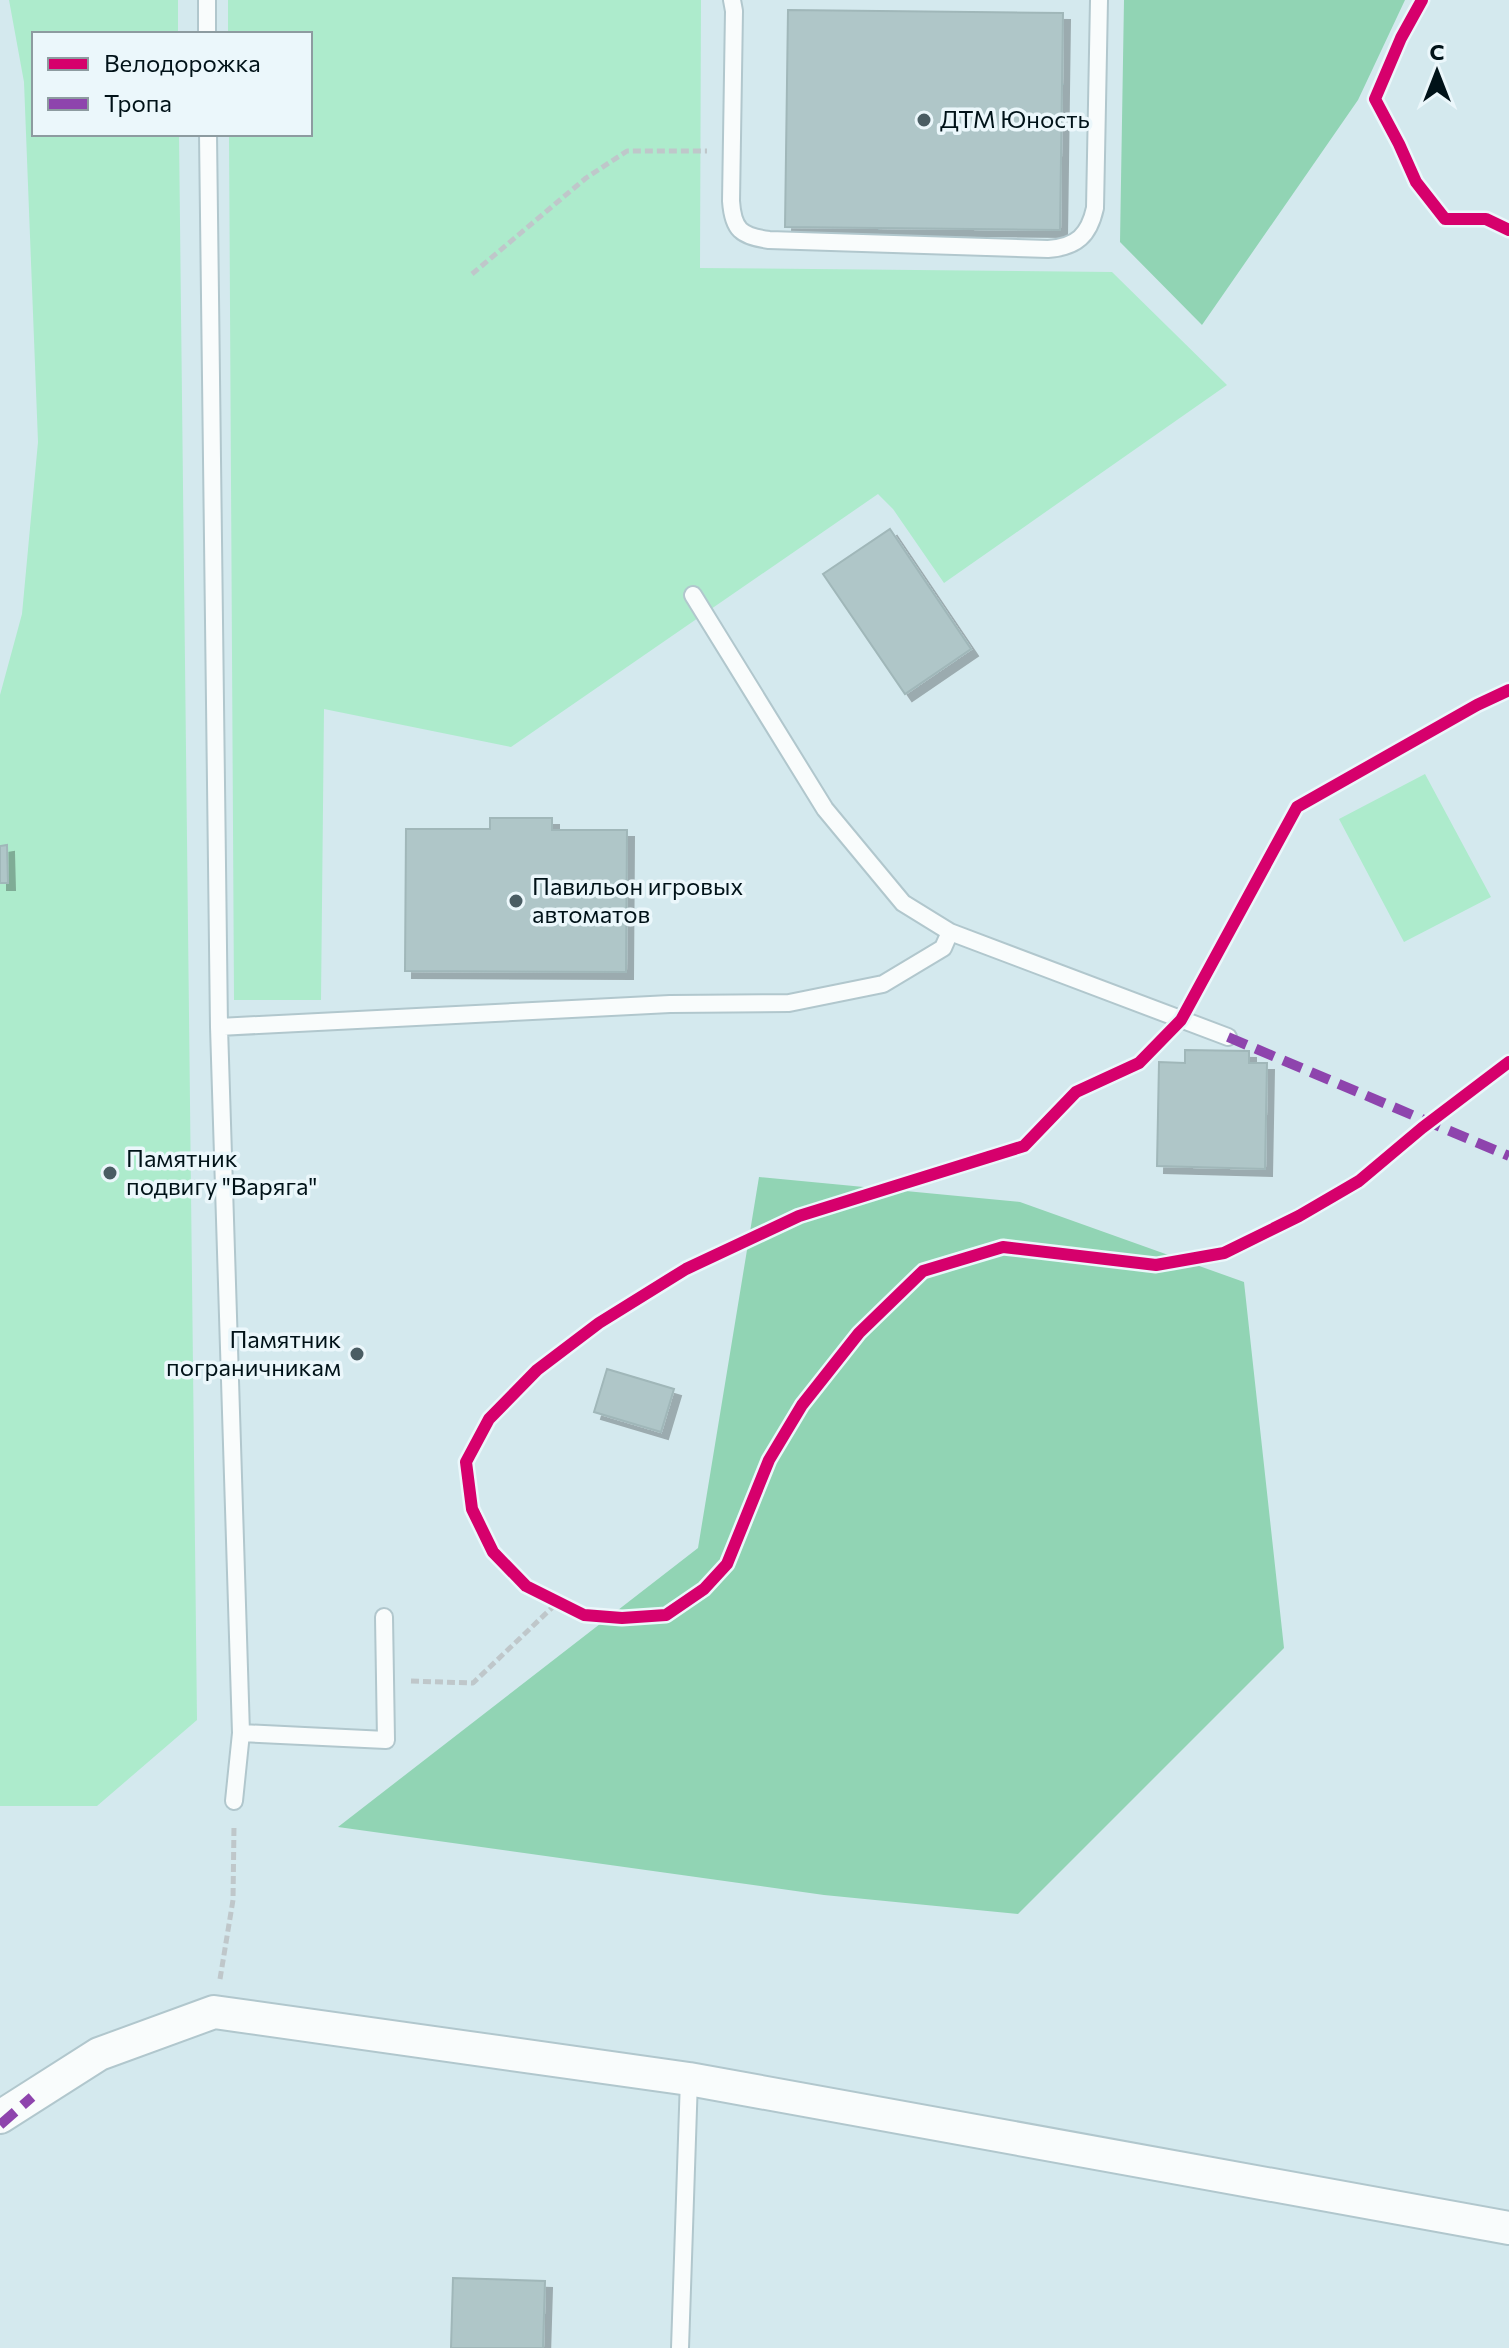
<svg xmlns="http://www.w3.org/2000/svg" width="1509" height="2348" viewBox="0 0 1509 2348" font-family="Commissioner,sans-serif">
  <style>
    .green { fill: #adebcc }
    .forest { fill: #91d4b4 }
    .building { fill: #afc6c8; stroke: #a0b7b9; stroke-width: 2; filter: url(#shadow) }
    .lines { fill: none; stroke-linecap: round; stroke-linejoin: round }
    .service-casing { stroke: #b1c7cd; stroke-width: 20 }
    .minor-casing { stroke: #b1c7cd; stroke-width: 36 }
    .path { stroke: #bfc7ca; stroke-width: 5; stroke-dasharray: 8 4; stroke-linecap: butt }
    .service { stroke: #f9fcfc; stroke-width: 16 }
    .minor { stroke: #f9fcfc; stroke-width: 32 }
    .quiet { stroke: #8e44ad; stroke-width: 10; stroke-dasharray: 20 10; stroke-linecap: butt }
    .cycleway-casing { stroke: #ebf7fb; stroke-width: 17 }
    .cycleway { stroke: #d6006c; stroke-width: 12 }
    .poi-dot { fill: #4a5d63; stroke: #ebf7fb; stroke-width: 3 }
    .labels { text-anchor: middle; stroke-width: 7; stroke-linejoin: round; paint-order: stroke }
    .poi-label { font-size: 24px; fill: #001218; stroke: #ebf7fb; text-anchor: start }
  </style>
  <defs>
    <filter id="shadow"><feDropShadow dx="7" dy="7" stdDeviation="0" flood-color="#0004"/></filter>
  </defs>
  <rect width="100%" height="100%" fill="#d4e9ee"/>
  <!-- green -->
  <path class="green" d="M9,0H178V34H34V134H179L197,1720L97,1806H0V695L22,614L38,442L24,82Z
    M228,0H701L700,268L1112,272L1227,385L944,583L893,509L878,494L511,747L324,709L321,1000H234L229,134H310V34H228Z
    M1425,774L1491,897L1404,942L1339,819Z"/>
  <!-- forest -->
  <path class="forest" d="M1124,0H1405L1358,100L1202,325L1120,242Z
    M759,1177L1020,1202L1244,1282L1284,1648L1018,1914L824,1895L338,1827L698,1548Z"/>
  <!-- building -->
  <path class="building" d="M788,10L1063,13L1060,230L785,227Z
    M890,529L971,649L905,694L823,574Z
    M490,818H552V830H627L626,972L405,971L406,829H490Z
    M7,845L8,883H0V846Z
    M1185,1050L1249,1051V1063H1267L1265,1169L1157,1166L1159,1062L1185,1063Z
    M607,1369L674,1389L661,1432L594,1412Z
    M453,2278L545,2281L543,2348H451Z"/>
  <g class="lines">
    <!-- service casing -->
    <g class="service-casing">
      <path id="service" d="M207,0V34
        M732,0L734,11L731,201C733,230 741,236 769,240L1048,249C1077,247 1089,235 1095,208L1099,0
        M208,134L219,1027L241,1733L234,1801
        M693,595L825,809L903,903L950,932
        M219,1027L670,1004L789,1003L883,984L943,948L950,932L1228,1037
        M241,1733L386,1740L384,1617
        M680,2348L689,2079"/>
    </g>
    <!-- minor casing -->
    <g class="minor-casing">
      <path id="minor" d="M0,2117L99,2054L214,2012L689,2079L1509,2228"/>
    </g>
    <!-- path -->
    <path class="path" d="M472,274L586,178L627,151H707
      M411,1681L473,1683L558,1602
      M220,1979L233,1900L234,1826"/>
    <!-- service -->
    <use href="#service" class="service"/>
    <!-- minor -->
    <use href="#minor" class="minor"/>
    <!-- quiet -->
    <path class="quiet" d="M1228,1037L1509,1156
      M0,2125L32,2097"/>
    <!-- cycleway casing -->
    <g class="cycleway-casing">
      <path id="cycleway" d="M1422,0L1401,38L1375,99L1399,144L1416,182L1445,219H1486L1509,230
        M1509,690L1477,705L1297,807L1181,1020L1139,1063L1076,1092L1024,1146L799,1216L686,1269L599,1323L537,1370L489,1419L466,1462L472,1509L493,1552L526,1586L584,1615L622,1618L666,1615L704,1589L727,1564L769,1460L802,1405L859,1333L923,1271L1003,1247L1156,1265L1224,1253L1299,1216L1359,1181L1422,1128L1509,1062"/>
    </g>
    <!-- cycleway -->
    <use href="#cycleway" class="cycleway"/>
  </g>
  <!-- markers -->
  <g class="poi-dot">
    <circle cx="924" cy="120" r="8"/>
    <circle cx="516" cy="901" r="8"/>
    <circle cx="110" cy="1173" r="8"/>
    <circle cx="357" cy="1354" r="8"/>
  </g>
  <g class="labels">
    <!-- poi labels -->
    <g class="poi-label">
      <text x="940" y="128">ДТМ Юность</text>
      <text x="532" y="895">Павильон игровых<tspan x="532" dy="28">автоматов</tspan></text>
      <text x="126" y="1167">Памятник<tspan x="126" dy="28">подвигу "Варяга"</tspan></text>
      <text x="341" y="1348" text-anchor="end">Памятник<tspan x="341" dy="28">пограничникам</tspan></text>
    </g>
  </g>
  <!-- legend -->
  <rect x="32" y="32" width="280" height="104" fill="#ebf7fb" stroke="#8d9ba0" stroke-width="2"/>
  <rect x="48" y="58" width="40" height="12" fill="#d6006c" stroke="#8d9ba0" stroke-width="2"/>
  <text x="104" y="72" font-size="24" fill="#001218">Велодорожка</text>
  <rect x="48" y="98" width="40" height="12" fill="#8e44ad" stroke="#8d9ba0" stroke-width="2"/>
  <text x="104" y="112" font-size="24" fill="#001218">Тропа</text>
  <!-- north arrow -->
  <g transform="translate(1437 72)" stroke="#ebf7fb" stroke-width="6" paint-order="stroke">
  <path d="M0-6L14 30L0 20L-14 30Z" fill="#001218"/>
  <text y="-12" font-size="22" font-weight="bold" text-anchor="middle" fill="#001218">С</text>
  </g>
</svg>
